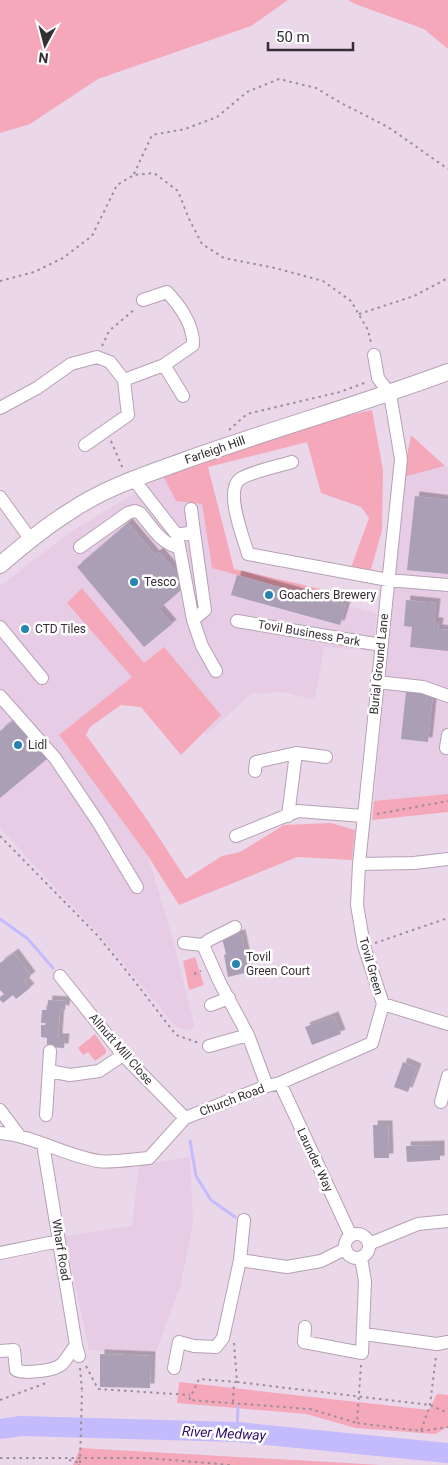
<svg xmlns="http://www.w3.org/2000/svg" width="448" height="1465" viewBox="0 0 448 1465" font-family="Roboto,sans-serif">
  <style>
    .built { fill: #e7cce6 }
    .green { fill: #f4a8b9 }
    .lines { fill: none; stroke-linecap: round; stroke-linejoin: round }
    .stream { stroke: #c3bbfb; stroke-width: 3 }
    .river { stroke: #c3bbfb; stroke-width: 20 }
    .building { fill: #aa9fb5; filter: url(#shadow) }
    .minor-casing { stroke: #b5a2b4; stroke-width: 14 }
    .major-casing { stroke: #b5a2b4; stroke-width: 18 }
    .path { stroke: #9c8d9b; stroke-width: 2; stroke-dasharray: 2.5 4; stroke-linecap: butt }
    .minor { stroke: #fff; stroke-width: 12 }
    .major { stroke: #fff; stroke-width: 16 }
    .path-bridge { stroke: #9c8d9b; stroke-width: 2; stroke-dasharray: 2.5 4; stroke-linecap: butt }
    .poi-dot { fill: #2584b0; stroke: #fff; stroke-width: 2 }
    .labels { text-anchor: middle; stroke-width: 5; stroke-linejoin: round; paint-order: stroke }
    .street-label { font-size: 12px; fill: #362e35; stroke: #fff }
    .poi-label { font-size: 12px; fill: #362e35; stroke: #fff; text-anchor: start }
    .water-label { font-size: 14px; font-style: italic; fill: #2d0c68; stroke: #fff }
  </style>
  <defs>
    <filter id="shadow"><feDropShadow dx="4.5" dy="-4.5" stdDeviation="0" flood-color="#0004"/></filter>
  </defs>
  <rect width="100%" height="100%" fill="#ebd7ea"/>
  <!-- built -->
  <path class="built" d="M445,466L448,468V794L374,801L403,477Z
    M163,476L176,501L202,504L212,568L377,614L373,651L324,647L315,700L282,692L251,694L206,735L151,672L59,735L148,856L174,943L195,1028L187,1030L176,1027L104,940L0,828V586L75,529Z
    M190,1157L193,1224L180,1288L155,1354L89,1350L65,1236L132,1226L139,1165Z"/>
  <!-- green -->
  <path class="green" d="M0,0H288L251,26L98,79L30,124L0,133Z
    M348,0H448V49L424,29L355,4Z
    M372,410L383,470L382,531L369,576L349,573L369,518L361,507L321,493L307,442L208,467L234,569L321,589L320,598L212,568L202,504L176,501L163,476L293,428Z
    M411,435L445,466L403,477Z
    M82,588L144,663L164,647L221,715L181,755L141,707L121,705L90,727L86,735L146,818L186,879L222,856L240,852L284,825L331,823L355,830L352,860L297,857L179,905L148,856L59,735L132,677L67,603Z
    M448,794V812L372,820L374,801Z
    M195,957L204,985L189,990L183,961Z
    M95,1034L106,1050V1053L95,1061L88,1052L83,1055L78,1048Z
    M179,1382L429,1410L437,1394L448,1395V1427L435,1434L356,1428L306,1414L177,1403Z
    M80,1448L381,1465H73Z"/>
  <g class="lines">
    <!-- stream -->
    <path class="stream" d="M0,919L28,939L53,968
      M190,1141L196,1176L211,1200L235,1217
      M237,1432L238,1407"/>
    <!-- river -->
    <path class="river" d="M0,1429L21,1426L237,1432L448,1453"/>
  </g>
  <!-- building -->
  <path class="building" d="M415,496L448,500V574L407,570Z
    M128,523L155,555L159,552L177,573L180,591L159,609L172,624L144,647L77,567Z
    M237,575L346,606L340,625L231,595Z
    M406,600L436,603L434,622H439L438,629L448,630V651L410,647L412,627L404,626Z
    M406,692L433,694L428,742L401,739Z
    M14,720L47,759L0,798V731Z
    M241,934L249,972L228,977L224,955L226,954L222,938Z
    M14,953L31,976L24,981L30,988L16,999L13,995L3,1003L0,1000V997L4,994L0,990V963Z
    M48,1000L66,1001L65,1010L60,1009L58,1038H65L64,1048L47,1047V1038L41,1037V1025H47V1023H41L42,1010H47Z
    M334,1016L341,1034L312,1045L305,1027Z
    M403,1062L417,1068L408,1092L394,1087Z
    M373,1125H388L389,1158H374Z
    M440,1145V1160L407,1162L406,1146Z
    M100,1354L151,1356L150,1388L100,1387Z"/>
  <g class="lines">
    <!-- minor casing -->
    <g class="minor-casing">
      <path id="minor" d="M164,365L183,396
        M124,380L164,365L193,345C194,326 180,306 167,292L143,300
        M0,408L37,388L71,364L97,357L110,362L124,380L128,415L85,445
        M292,462C279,466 250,472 240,479C224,491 244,539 248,554L388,580L448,585
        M134,480L177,535L193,620L202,646L216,671
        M0,497L31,540
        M191,509L194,532
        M177,535L194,532L205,610L193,620
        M80,547L128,513L135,511L140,513C151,526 162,545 179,547
        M237,621L381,645
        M0,627L42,678
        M377,682L423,687L448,696
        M0,696L55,758L98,822L137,887
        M446,748L448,735
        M296,753L326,757
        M255,771L256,762L296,753L288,816
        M236,836L298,811L363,816
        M359,864L414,863L448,859
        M235,927L209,940L203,945L220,983L248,1035L267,1086
        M184,943L203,945
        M60,976L123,1055L185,1118
        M383,1004L448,1024
        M211,1005L229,998
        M209,1046L248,1035
        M49,1071L70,1075L99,1071L123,1055
        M280,1083L351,1236
        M441,1102L448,1076
        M0,1110L18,1134
        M46,1115L50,1051
        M0,1133C34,1136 64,1155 98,1161C112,1163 134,1159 149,1158L185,1118L267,1086L280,1083L372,1043L383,1004L364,946L357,905L359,864L401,459L390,394L378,378L374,355
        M43,1144L76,1345L79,1356
        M345 1246a12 12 0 1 1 24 0a12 12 0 1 1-24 0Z
        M369,1244L418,1224L448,1221
        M0,1253L59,1241
        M240,1260L287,1267L321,1261L345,1249
        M305,1327L304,1342L362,1353L365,1281L361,1258
        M364,1334L437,1344L448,1342
        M0,1351L14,1350L16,1370C24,1374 55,1371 62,1364C67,1359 71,1351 76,1345
        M174,1368L179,1342L194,1346L216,1347L223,1338L240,1260L244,1220"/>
    </g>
    <!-- major casing -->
    <g class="major-casing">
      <path id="major" d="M0,565C22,546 45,527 69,512C104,488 147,474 186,460C273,429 362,404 448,372"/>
    </g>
    <!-- path -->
    <path class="path" d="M134,174L152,135L185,129L217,117L247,92L279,79L316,88L341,103L388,127L448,169
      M0,281L34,272L63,258L92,236L117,185L134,175L154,173L178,191L189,219L202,244L224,258L275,268L323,281L351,301L368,330L371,343
      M359,314L414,296L448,278
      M102,346L109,331L135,309
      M229,430L247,414L340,392L367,382
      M111,441L123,469
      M377,814L448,801
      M0,836L98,936L133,979L176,1035L199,1043
      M375,943L448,918
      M194,974L201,971
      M234,1343L237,1382L199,1379L189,1400L310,1409L357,1423
      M361,1365L357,1423L421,1431L430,1405L436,1356
      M86,1366L98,1389L190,1395
      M80,1368L82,1391
      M237,1382L430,1405L448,1413
      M0,1400L49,1382
      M233,1402L234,1382
      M421,1431L448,1427
      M0,1458H147L231,1465
      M69,1460L80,1463L79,1465"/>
    <!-- minor -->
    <use href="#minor" class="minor"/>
    <!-- major -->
    <use href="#major" class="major"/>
    <!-- path-bridge -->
    <path class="path-bridge" d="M80,1463L82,1391"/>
  </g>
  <!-- markers -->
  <g class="poi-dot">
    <circle cx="134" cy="582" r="5"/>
    <circle cx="269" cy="595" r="5"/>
    <circle cx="25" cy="629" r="5"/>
    <circle cx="18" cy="745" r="5"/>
    <circle cx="236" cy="964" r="5"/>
  </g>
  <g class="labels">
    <!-- street labels -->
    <g class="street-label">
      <text transform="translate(215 450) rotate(-19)" y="4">Farleigh Hill</text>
      <text transform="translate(309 633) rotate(10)" y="4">Tovil Business Park</text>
      <text transform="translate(379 664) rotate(-84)" y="4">Burial Ground Lane</text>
      <text transform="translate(371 966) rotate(74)" y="4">Tovil Green</text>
      <text transform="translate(121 1049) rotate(49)" y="4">Allnutt Mill Close</text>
      <text transform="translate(232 1100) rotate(-21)" y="4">Church Road</text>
      <text transform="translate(315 1160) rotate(65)" y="4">Launder Way</text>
      <text transform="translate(61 1250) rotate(81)" y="4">Wharf Road</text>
    </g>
    <!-- poi labels -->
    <g class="poi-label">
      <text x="144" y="586">Tesco</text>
      <text x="279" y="599">Goachers Brewery</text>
      <text x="35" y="633">CTD Tiles</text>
      <text x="28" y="749">Lidl</text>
      <text x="246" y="961">Tovil<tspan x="246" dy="14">Green Court</tspan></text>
    </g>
    <!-- water labels -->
    <g class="water-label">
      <text transform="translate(224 1433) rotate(3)" y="5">River Medway</text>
    </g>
  </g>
  <!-- north arrow -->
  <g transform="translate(45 45) rotate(187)" stroke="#ffffff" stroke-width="4" paint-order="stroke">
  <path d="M0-4L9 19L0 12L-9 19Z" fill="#362e35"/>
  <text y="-8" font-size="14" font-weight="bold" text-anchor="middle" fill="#362e35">N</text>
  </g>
  <!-- scale -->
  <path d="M268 42v8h85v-8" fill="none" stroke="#362e35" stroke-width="2.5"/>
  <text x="276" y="42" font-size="15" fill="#362e35" stroke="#ffffff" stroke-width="4" paint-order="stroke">50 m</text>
</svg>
